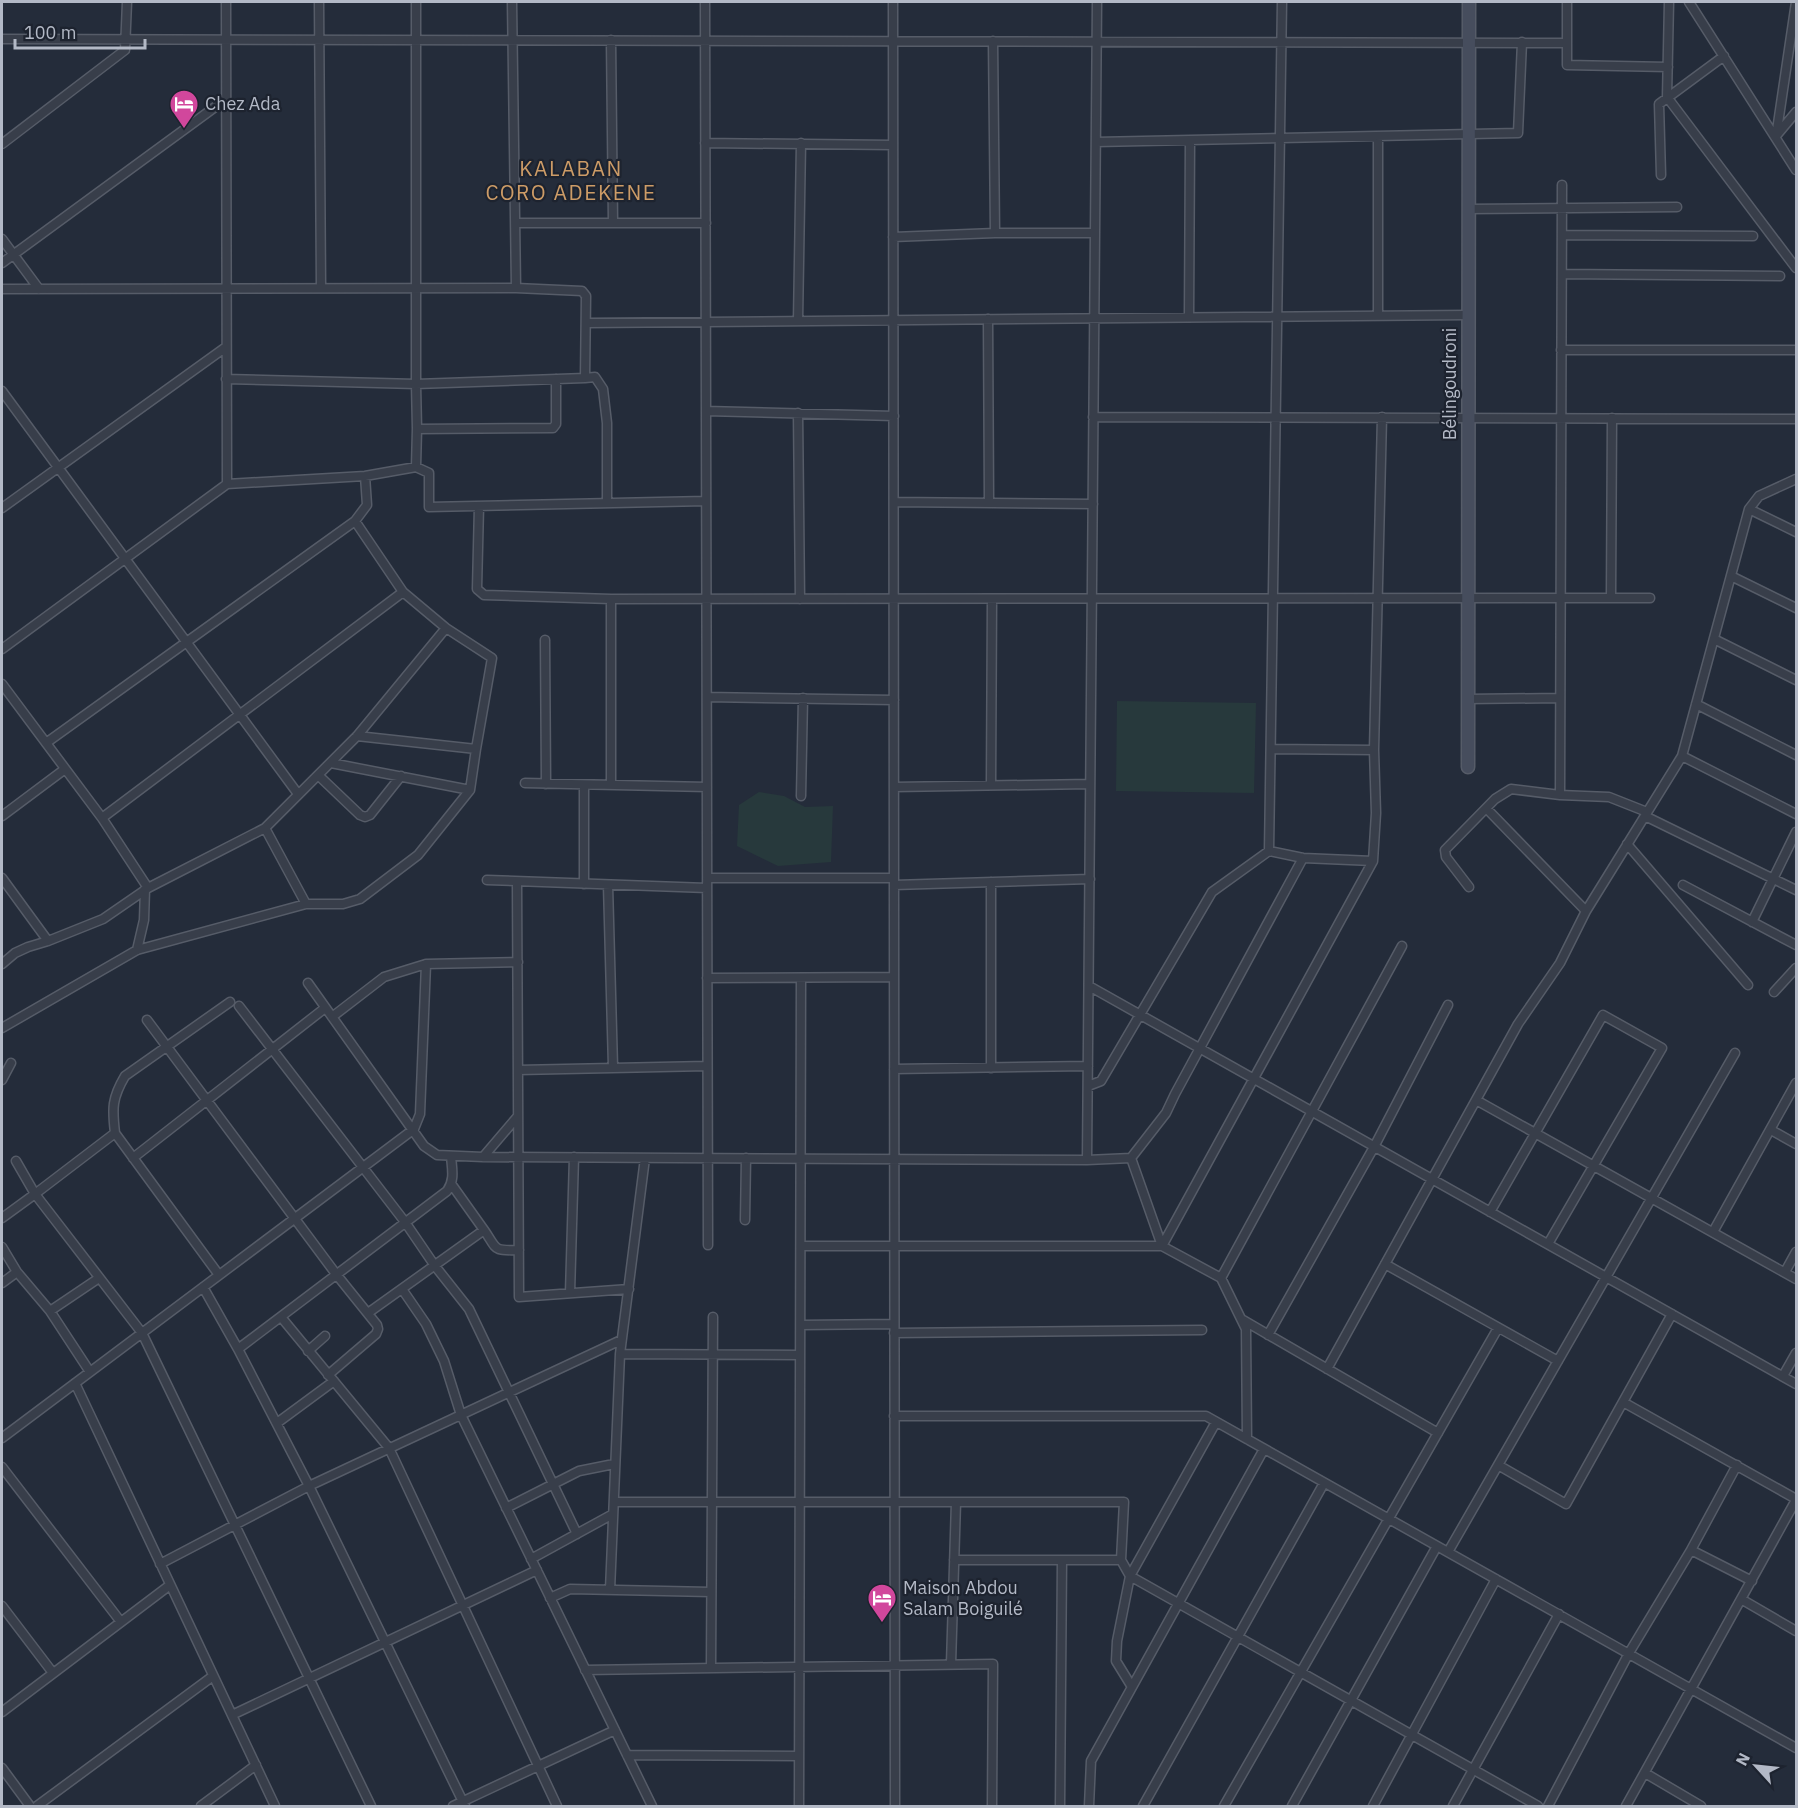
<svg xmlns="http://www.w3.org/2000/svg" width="1798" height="1808" viewBox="0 0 1798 1808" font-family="'IBM Plex Sans',sans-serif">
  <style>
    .green { fill: #27393c }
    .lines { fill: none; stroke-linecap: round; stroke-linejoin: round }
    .street-casing { stroke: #565c68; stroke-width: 11 }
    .secondary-casing { stroke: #565c68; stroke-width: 15 }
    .street { stroke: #383e4a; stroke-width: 8 }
    .secondary { stroke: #464d5d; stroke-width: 12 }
    .labels { text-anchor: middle; stroke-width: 4.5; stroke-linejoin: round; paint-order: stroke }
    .poi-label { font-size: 18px; fill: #b3b9c6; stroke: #1d232f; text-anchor: start }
    .street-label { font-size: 18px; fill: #b3b9c6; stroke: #1d232f }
    .quarter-label { font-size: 21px; letter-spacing: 1.5px; fill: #cd9c67; stroke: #1d232f }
  </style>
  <rect width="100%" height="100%" fill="#242c3a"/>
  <!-- green -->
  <path class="green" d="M1117,701L1256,703L1254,793L1116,791Z
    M759,792L784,796L805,807L833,806L831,862L778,866L737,846L739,805Z"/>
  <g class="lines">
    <!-- street casing -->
    <g class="street-casing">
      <path id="street" d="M226,2L227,484
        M319,2L321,288
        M416,2V384L417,429L416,467
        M512,2L516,288
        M705,2L708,1245
        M893,2L895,1806
        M1567,2V65L1668,67
        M1669,2L1667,97L1796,268
        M1689,2L1796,170
        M2,39L1567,43
        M611,40L613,223
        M993,41L995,233
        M1378,136V315
        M1776,136L1796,112
        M1776,137L1796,2
        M1096,142L1518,133L1522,42
        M705,143L893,145
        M2,144L125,50L127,2
        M1661,175L1659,104L1724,56
        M1468,209L1677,207
        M515,223H706
        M1562,235L1753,236
        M893,237L995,233H1095
        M2,239L39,289
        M2,263L226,99
        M1562,274L1780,276
        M2,289L516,288L582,291L586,296L585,378L416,384L226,379
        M1189,317L1190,140
        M988,319L989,502
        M798,321L801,143
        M587,323L1468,315
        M1561,350H1796
        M585,378L595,377L603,389L607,423V503
        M2,391L298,794
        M706,411L894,416
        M798,413L800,599
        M1093,417L1796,419
        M417,429L553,428L556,424V379
        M894,502L1093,504
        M479,506L477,589L484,595L611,599L1650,598
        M2,508L226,347
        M1749,509L1796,532
        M355,521L403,592L446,628L492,658L476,749L357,736
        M1731,576L1796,608
        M1611,598L1612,418
        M611,599V785
        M1714,639L1796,680
        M545,640L546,784
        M2,649L227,484L365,476L416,467L429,473V507L706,501
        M2,684L102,818L148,888
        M707,697L894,700
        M1468,699L1560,698
        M1696,704L1796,755
        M46,743L355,521L367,505L365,476
        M1271,749L1374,750
        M1682,756L1796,814
        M331,763L470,790
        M318,775L360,815L365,817L370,815L401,776
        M525,783L707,787
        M584,785V884
        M991,785L992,599
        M894,787L1090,784
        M1560,795L1562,185
        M801,796L803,698
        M1487,809L1586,911
        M2,816L65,769
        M1645,816L1796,890
        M102,818L403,592
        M265,828L306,904
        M1627,844L1748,985
        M1269,851L1282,2
        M2,878L48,941
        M707,878H894
        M487,880L707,888
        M517,882L519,1297L629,1289
        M991,882V1068
        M608,885L613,1067
        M894,885L1090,879
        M1683,885L1796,945
        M1469,887L1446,857L1445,850L1495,799L1511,789L1560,795L1609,797L1647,812
        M1752,922L1796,832
        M137,950L144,920L145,889
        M2,964L15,953L28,947L48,941L103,919L148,888L265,828L357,736L446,628
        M707,978L894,977
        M308,983L424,1146L437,1155L483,1157L1087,1160L1131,1158L1166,1113L1175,1094L1303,858
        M1089,986L1796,1384
        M1774,992L1796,968
        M239,1006L405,1222L435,1266L469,1309L577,1534
        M332,1017L384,977L426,964L518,962
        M147,1020L336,1274L377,1325L378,1329L376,1334L328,1375
        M2,1028L137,950L306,904H343L360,899L418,855L470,790L476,749
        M894,1069L1088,1066
        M518,1070L707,1066
        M2,1080L11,1063
        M1088,1086L1101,1081L1212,892L1269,851L1303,858L1373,861
        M1476,1100L1796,1279
        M1771,1130L1796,1144
        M483,1157L518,1116
        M133,1158L325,1008
        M1131,1158L1162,1246
        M1087,1160L1097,2
        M16,1161L35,1194L142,1333L371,1806
        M452,1185L484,1230
        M1490,1212L1603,1015L1662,1048L1548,1244
        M2,1218L35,1194L115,1133
        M745,1220L746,1158
        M1713,1232L1796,1083
        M801,1246H1162L1221,1278
        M1162,1246L1373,861L1376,813L1374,750L1382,417
        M2,1247L17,1272L50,1311L90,1372
        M1385,1264L1558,1361
        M1785,1272L1796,1252
        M219,1275L115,1133C112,1108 112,1098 125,1076L230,1002
        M2,1283L17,1272
        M203,1287L238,1349L309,1486L465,1806
        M402,1289L426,1324L444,1361L461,1415L652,1806
        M570,1293L574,1157
        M50,1311L99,1278
        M368,1313L484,1230C498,1250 492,1251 519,1250
        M281,1317L389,1448L557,1806
        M1243,1320L1438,1433
        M801,1325L894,1324
        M894,1333L1202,1330
        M1268,1335L1374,1147L1448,1005
        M238,1349L447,1191C455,1180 452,1169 451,1156
        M308,1351L325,1336
        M620,1354L800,1355
        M1327,1369L1518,1024L1560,963L1586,911L1682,756L1749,509L1759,496L1796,479
        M1783,1376L1796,1353
        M75,1383L275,1806
        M1623,1402L1796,1499
        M894,1416H1206L1796,1748
        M1216,1422L1130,1576L1538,1806
        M277,1423L334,1381
        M2,1438L414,1129L420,1114L426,964
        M1247,1439L1246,1329L1221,1278L1402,946
        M1498,1465L1566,1504L1672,1314
        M2,1467L121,1622
        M614,1502H1124L1121,1560L1130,1576L1117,1641L1116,1661L1132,1687
        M506,1508L579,1471L614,1464
        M1691,1550L1752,1581
        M1448,1552L1735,1053
        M531,1559L613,1514
        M954,1560H1121
        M160,1564L309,1486L621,1340
        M610,1590L620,1354L645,1158
        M550,1598L570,1589L711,1592
        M1741,1599L1796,1631
        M2,1606L53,1673
        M951,1664L956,1502
        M711,1668L713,1317
        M585,1670L993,1664L992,1806
        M2,1712L170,1585
        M232,1715L537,1570
        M627,1755L799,1756
        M2,1768L30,1806
        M1645,1773L1701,1806
        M37,1806L213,1676
        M201,1806L256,1765
        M453,1806L615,1730
        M799,1806L801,978
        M1060,1806L1062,1560
        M1089,1806L1091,1761L1264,1449
        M1143,1806L1324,1483
        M1224,1806L1498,1328
        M1292,1806L1437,1546
        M1373,1806L1496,1579
        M1453,1806L1559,1614
        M1548,1806L1629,1653L1691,1550L1737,1465
        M1626,1806L1796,1500"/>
    </g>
    <!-- secondary casing -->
    <g class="secondary-casing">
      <path id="secondary" d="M1468,767L1469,2"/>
    </g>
    <!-- street -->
    <use href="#street" class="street"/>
    <!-- secondary -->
    <use href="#secondary" class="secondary"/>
  </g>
  <!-- icons -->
  <defs>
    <g id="hotel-pin" transform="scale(1.5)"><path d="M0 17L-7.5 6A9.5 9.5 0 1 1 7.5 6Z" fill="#d1479c" stroke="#1d232f"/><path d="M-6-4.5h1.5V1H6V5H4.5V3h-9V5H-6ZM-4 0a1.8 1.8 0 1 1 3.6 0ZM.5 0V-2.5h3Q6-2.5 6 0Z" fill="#fff"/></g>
  </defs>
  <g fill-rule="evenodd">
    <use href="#hotel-pin" x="184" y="104"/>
    <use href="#hotel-pin" x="882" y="1598"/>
  </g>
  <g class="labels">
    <!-- poi labels -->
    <g class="poi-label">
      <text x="205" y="110">Chez Ada</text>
      <text x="903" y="1594">Maison Abdou<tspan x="903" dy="21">Salam Boiguilé</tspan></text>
    </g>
    <!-- street labels -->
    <g class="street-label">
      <text transform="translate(1450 384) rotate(-90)" y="6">Bélingoudroni</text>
    </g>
    <!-- quarter labels -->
    <g class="quarter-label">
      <text x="571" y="176">KALABAN<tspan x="571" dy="24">CORO ADEKENE</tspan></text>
    </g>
  </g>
  <!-- border -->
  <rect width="1798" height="1808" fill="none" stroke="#b3b9c6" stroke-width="6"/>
  <!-- north arrow -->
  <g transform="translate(1756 1766) rotate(297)" stroke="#1d232f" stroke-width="4.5" paint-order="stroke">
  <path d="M0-4.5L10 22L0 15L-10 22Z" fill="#b3b9c6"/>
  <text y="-9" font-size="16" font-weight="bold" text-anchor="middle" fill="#b3b9c6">N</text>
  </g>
  <!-- scale -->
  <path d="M15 39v9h130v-9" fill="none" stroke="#b3b9c6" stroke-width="3"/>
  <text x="24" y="39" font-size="18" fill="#b3b9c6" stroke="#1d232f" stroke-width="4.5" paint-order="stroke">100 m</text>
</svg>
